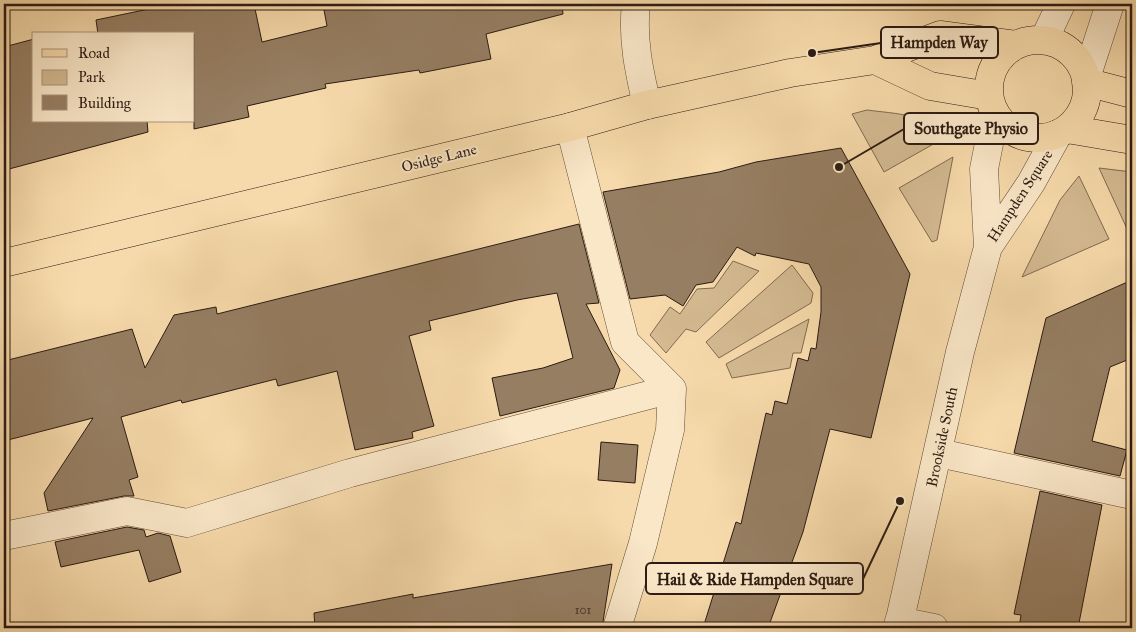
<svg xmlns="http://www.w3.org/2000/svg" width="1136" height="632" viewBox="0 0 1136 632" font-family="'IM FELL Great Primer',serif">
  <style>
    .green { fill: #d4ba91; stroke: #806a52 }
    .building { fill: #967e62; stroke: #2c1b12 }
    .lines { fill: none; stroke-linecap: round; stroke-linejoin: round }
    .minor-casing { stroke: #5f4b38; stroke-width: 29 }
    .major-casing { stroke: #2c1b12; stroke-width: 29 }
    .minor { stroke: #fae7c8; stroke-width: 28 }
    .major { stroke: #f7daab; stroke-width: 28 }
    .labels { text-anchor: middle; stroke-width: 4; stroke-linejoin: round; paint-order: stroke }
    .number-label { font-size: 12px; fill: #463426 }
    .street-label { font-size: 15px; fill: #2c1b12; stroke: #fae7c8 }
    .leader { fill: none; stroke: #2c1b12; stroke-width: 2 }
    .callout-dot { fill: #2c1b12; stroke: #fae7c8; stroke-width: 2 }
    .callout { fill: #fae7c8; stroke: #2c1b12; stroke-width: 2 }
    .callout-label { font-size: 16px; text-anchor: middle; font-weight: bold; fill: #2c1b12 }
  </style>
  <rect width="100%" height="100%" fill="#f7daab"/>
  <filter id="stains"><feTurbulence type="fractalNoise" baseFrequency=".004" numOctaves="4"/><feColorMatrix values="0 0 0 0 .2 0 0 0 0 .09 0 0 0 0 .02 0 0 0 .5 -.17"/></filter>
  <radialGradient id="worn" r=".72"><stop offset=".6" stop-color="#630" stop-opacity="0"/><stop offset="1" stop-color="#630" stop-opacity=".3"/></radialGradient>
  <!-- green -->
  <path class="green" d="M867,110C896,114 926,113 944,138L884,172L852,114Z
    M953,157L937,240L932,242L899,188Z
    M1099,168L1132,172V230L1128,231Z
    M1079,176L1109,239L1022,277L1060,200Z
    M733,261L759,271L696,332L686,329L666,353L650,335L670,307L680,314L697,289L714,288Z
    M792,265L813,293L811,303L719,358L706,342Z
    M809,319L801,353H793L790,368L732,378L726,364Z"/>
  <!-- building -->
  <path class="building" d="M173,4H254L262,42L327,26L324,10L364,4H562L563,14L486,34L491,59L420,73L419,70L325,84L326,88L247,106L249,117L194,129V34H98L96,20Z
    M34,39V121H147L148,132L9,169L4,150V47Z
    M841,148L910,274L871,438L830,429L803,532L768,628H703L736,522L741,524L766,413L772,415L775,401L787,404L798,358L808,361L811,348L816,349L821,312V287L809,264L756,253L755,256L737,247L713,282L696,285L683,306L665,295L630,299L603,192L719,172L756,162Z
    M579,224L599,303L586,304L620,370L614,388L500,416L492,378L543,368L573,358L557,293L517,300L429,321L431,330L409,336L434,426L412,432L413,438L355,450L337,371L278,386L276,379L182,403L181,400L121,417L138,477L129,480L134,496H124L48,511L44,493L93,418L4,441V361L132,329L145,368L174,315L216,307L217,314Z
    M1132,280V358L1110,367L1092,441L1127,450L1120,476L1014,453L1046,318Z
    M601,442L638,445L635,483L598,480Z
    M1040,491L1102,505L1078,628H1019L1021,615L1014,614Z
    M127,527L144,530L146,537L158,533L170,536L181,572L149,582L139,550L61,567L55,542Z
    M612,564L602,628H315L314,613L413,594V598Z"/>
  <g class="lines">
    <!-- minor casing -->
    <g class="minor-casing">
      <path id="minor" d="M636,4C632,39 639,71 647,105
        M1044,40L1061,4
        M1086,78L1110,4
        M570,127L625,342L672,389L670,430L643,543L617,628
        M988,247L1031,183L1058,134
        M939,453L1132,495
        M4,536L127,511L187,523L350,473L672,389
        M899,621L934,628
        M898,628L960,352L988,247L984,169L995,113"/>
    </g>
    <!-- major casing -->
    <g class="major-casing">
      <path id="major" d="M989 89a49 49 0 1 1 98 0a49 49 0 1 1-98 0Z
        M875,60L930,86L989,96
        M1086,82L1132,94
        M1067,129L1132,140
        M4,263L570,127L647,105L790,73L875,60L940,35L1016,45"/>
    </g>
    <!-- minor -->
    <use href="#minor" class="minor"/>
    <!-- major -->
    <use href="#major" class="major"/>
  </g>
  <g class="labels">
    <!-- number labels -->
    <g class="number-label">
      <text x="583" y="614">101</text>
    </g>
    <!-- street labels -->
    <g class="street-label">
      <text transform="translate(439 158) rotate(-14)" y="5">Osidge Lane</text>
      <text transform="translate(1020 196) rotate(-57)" y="5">Hampden Square</text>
      <text transform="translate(942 437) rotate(-78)" y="5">Brookside South</text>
    </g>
  </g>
  <!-- callouts -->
  <path class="leader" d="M812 53L881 43M839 167L904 129M900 501L863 579"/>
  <g class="callout-dot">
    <circle cx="812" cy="53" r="5"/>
    <circle cx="839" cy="167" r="5"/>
    <circle cx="900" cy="501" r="5"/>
  </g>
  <g class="callout">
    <rect x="881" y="27" width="117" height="31" rx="5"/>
    <rect x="904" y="113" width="134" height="31" rx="5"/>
    <rect x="646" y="563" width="217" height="31" rx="5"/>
  </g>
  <g class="callout-label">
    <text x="939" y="48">Hampden Way</text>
    <text x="971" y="134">Southgate Physio</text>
    <text x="755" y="585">Hail &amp; Ride Hampden Square</text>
  </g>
  <!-- margin -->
  <rect width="1136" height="632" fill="none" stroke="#f7daab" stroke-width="20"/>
  <rect x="5" y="5" width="1126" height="622" fill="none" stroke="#2c1b12" stroke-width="2.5"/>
  <rect x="10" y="10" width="1116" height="612" fill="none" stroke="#2c1b12"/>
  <!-- legend -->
  <rect x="32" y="32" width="162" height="90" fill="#fae7c8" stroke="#a8957f"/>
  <rect x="42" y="49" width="25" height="8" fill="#f7daab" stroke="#a8957f"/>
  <text x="78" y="58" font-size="15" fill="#2c1b12">Road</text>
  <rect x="42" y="70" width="25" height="15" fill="#d4ba91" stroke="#a8957f"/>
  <text x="78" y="82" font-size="15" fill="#2c1b12">Park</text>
  <rect x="42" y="95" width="25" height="15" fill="#967e62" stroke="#a8957f"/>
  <text x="78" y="108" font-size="15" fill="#2c1b12">Building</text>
  <rect width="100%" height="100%" filter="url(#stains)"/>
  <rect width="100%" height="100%" fill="url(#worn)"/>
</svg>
